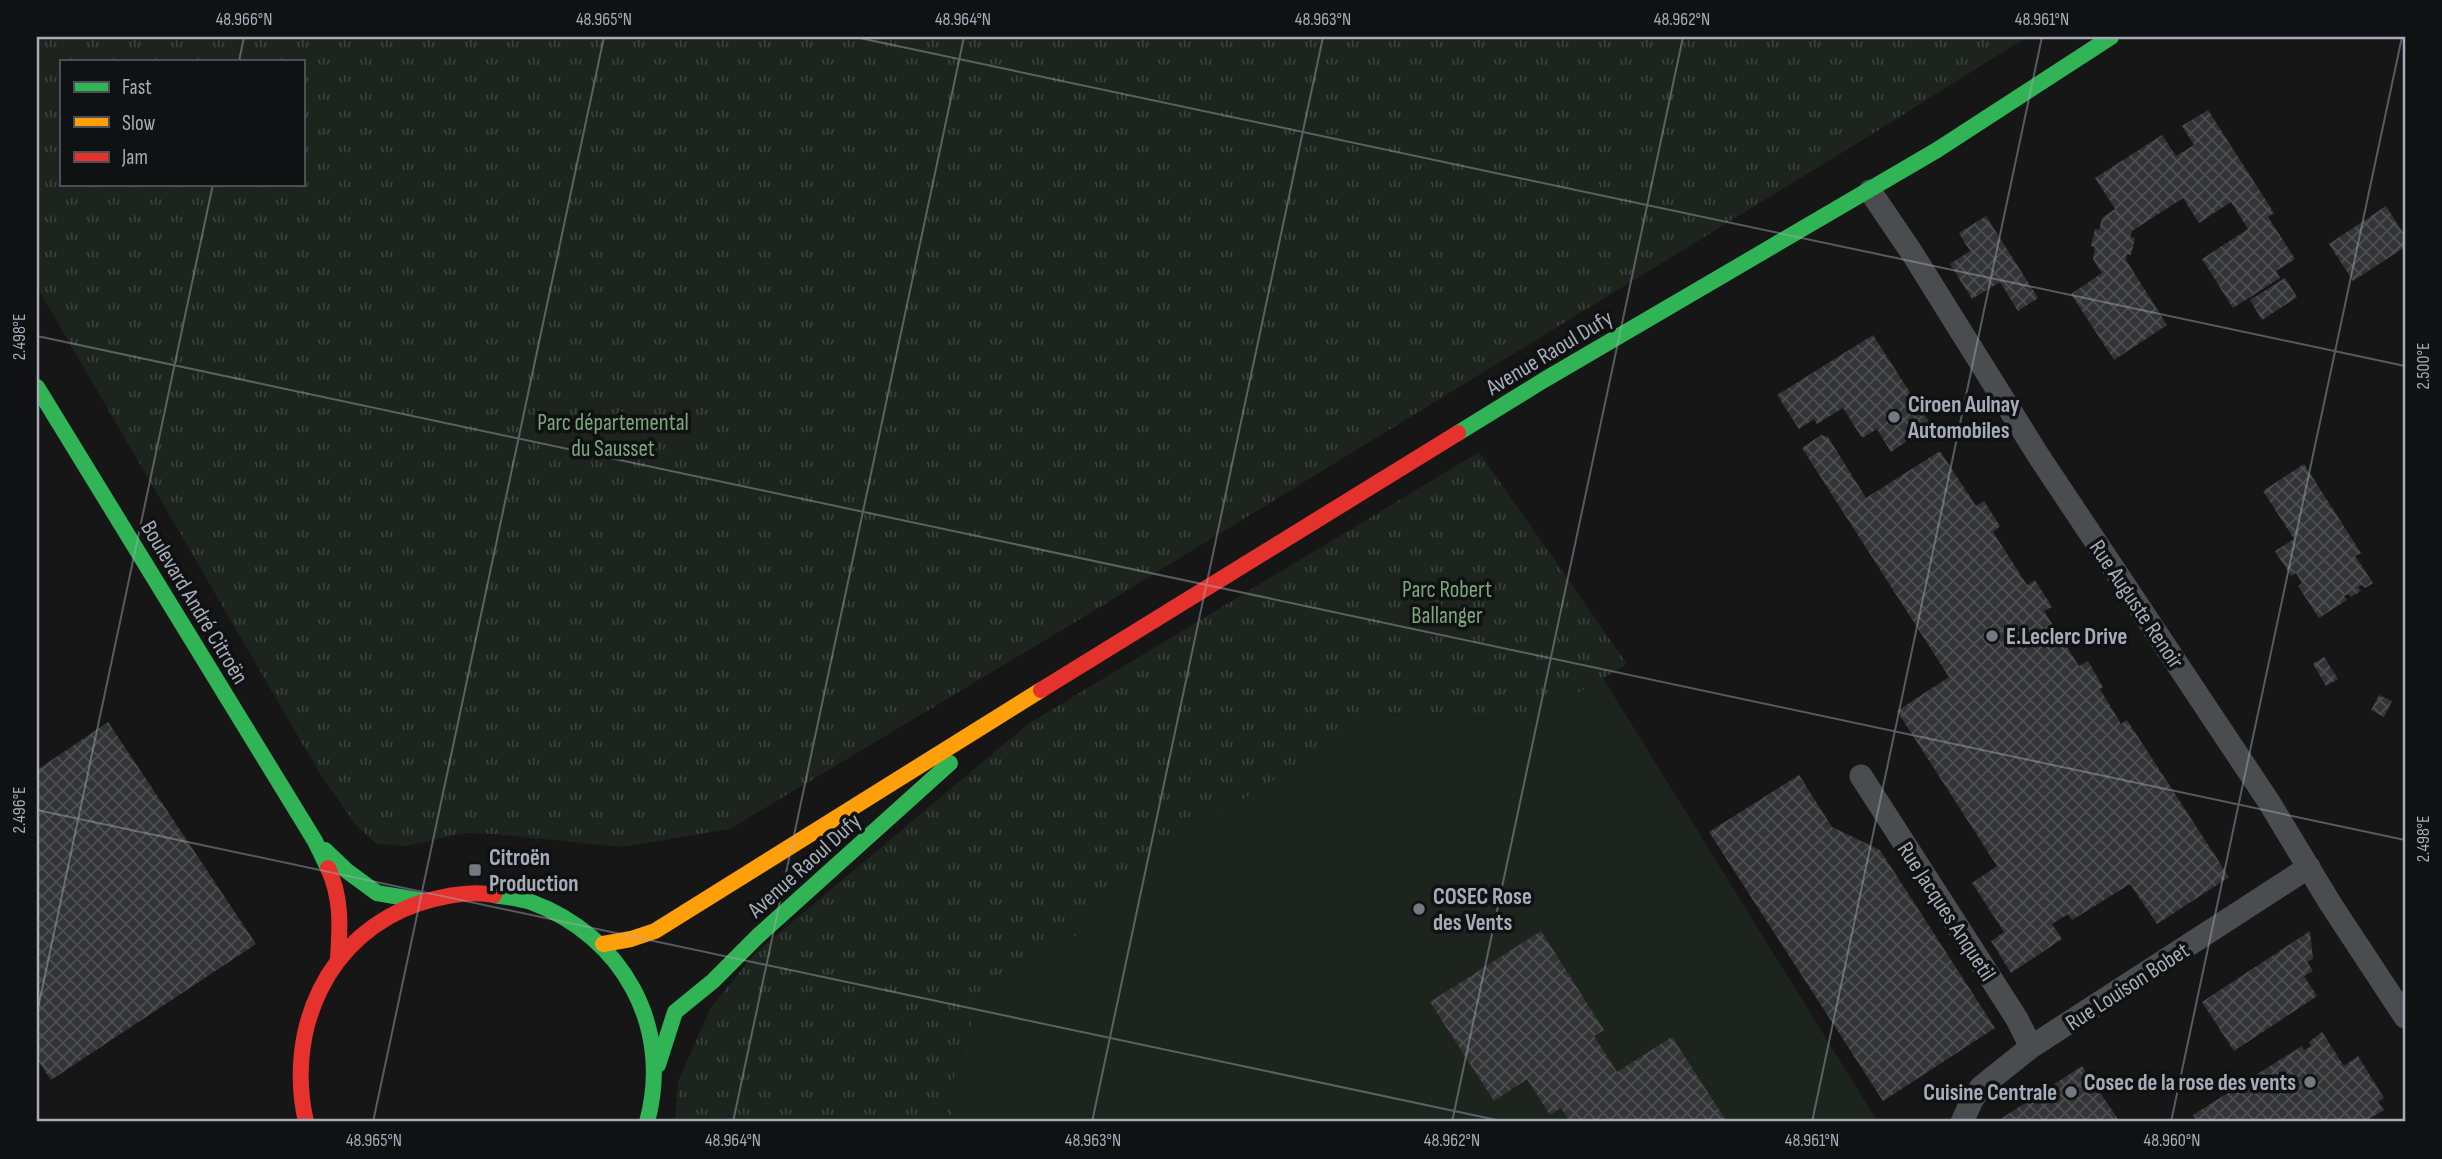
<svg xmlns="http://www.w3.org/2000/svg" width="2442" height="1159" viewBox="0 0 2442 1159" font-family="'Sofia Sans Condensed',sans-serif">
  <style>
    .grass { fill: #1c241d }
    .park { fill: url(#park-tufts); fill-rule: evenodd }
    .building { fill: url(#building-cross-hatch) }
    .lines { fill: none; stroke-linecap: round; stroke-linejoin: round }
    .street { stroke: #4a4c50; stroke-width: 23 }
    .fast { stroke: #30b455; stroke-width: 16 }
    .slow { stroke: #ff9f0a; stroke-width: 16 }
    .jam { stroke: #e5322d; stroke-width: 16 }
    .ticks { fill: none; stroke: #a6adb9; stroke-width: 2; stroke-opacity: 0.45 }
    .poi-dot { fill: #747880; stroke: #101113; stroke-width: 2.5 }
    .labels { text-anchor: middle; stroke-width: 7; stroke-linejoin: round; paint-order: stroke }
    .street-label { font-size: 23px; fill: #a6adb9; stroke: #101113 }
    .poi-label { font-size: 23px; font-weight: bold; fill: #a6adb9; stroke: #101113; text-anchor: start }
    .park-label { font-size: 23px; fill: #7ca67c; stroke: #101113 }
    .neatline { fill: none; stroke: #a6adb9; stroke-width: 2.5 }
    .ticks-label { font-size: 18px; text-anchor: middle; fill: #a6adb9 }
  </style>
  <defs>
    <pattern id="park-tufts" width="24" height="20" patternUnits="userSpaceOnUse" patternTransform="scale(1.75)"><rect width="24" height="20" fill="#1c241d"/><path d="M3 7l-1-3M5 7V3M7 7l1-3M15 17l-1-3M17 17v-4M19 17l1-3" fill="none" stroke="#3a413c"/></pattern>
    <pattern id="building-cross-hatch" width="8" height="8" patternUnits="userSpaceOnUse" patternTransform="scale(1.75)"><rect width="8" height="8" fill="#343436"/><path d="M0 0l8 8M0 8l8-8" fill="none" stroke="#4e4f51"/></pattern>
  </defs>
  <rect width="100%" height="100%" fill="#161617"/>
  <!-- grass -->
  <path class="grass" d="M1603,678L1878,1122H953L951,1085L975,1013L1095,921L1088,897L1360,725L1410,711L1526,724Z"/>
  <!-- park -->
  <path class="park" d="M37,37H2027L1848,149L1072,624L730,829L621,847L494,834L466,833L405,846L377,844L356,825L320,774L37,287ZM61,61H303V184H61Z
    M1479,452L1627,664L1526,724L1410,711L1360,725L1089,897L1095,921L975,1013L951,1085L953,1122H675L678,1082L710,1009L754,954L1028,724Z"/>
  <!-- building -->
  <path class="building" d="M2208,110L2274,213L2268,217L2295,259L2276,271L2280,278L2233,308L2202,259L2248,229L2231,202L2199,223L2183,198L2132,231L2130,237L2135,238L2131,255L2127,254L2126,260L2167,325L2114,360L2071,294L2102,273L2093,259L2095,247L2091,246L2095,229L2099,230L2102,218L2115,209L2095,178L2162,135L2176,156L2194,145L2182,126Z
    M2386,206L2405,236V247L2353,281L2329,244Z
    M1986,216L2038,298L2018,311L2000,282L1972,299L1950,264L1970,251L1959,233Z
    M2285,278L2297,297L2262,320L2250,300Z
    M1873,335L1931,425L1891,452L1877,429L1862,438L1843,408L1817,424L1814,419L1799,429L1777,395Z
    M1821,435L1828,437L1866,498L1940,451L1976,506L1984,501L2000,526L1993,532L2027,585L2035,580L2052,607L2044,611L2079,666L2088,661L2103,687L2100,689L2121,724L2127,720L2229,877L2157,924L2130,884L2072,920L2068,914L2052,924L2062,939L2011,973L1991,941L2004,932L1972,883L1997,866L1897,711L1949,677L1802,448Z
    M2304,464L2361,553L2355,556L2373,583L2365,588L2362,585L2358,587L2361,591L2351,597L2348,594L2344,596L2347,600L2319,618L2298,586L2302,583L2296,573L2291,576L2275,551L2294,539L2263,491Z
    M2324,657L2338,679L2326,686L2313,664Z
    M2379,695L2392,701L2384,717L2371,710Z
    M108,722L256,944L51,1080L37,1059V770Z
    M1799,775L1832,827L1880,850L1995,1028L1883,1101L1709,832Z
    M1541,931L1604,1030L1594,1036L1617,1072L1672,1037L1727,1122H1570L1561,1108L1550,1115L1527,1079L1494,1101L1430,1002Z
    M2310,931L2313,959L2307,962L2313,971L2304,976L2317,996L2234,1051L2202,1002Z
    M2322,1032L2344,1066L2358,1056L2384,1098L2378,1102L2384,1110L2364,1122H2198L2193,1115L2302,1046L2304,1050L2311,1046L2309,1042Z
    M2082,1066L2120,1122H2005L2002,1118Z"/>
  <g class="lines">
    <!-- street -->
    <path class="street" d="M1870,191L1912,253L2038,455L2269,802L2330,903L2405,1017
      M1861,776L2017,1019L2031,1047
      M1962,1122L1972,1100L1981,1087L2031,1047L2309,867"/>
    <!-- fast -->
    <path class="fast" d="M37,387L315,841L328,868
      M1458,433L1544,380L1937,150L2111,37
      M325,850L347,871L377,893L423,901
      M494,895C506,897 519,898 531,902C623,936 673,1027 647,1122
      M658,1065L675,1012L713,981L759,935L950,763"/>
    <!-- slow -->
    <path class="slow" d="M603,944L631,939L655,931L1041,690"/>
    <!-- jam -->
    <path class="jam" d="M1041,690L1458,433
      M328,868C342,898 340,927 338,959
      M306,1122C285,1030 327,934 420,903C443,896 470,890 494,895"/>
  </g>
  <!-- ticks -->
  <path class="ticks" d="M855,37L2405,366M239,61L244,37M37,336L2405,840M37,810L1506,1122M37,1013L213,184M373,1122L604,37M733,1122L964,37M1092,1122L1323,37M1452,1122L1683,37M1812,1122L2042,37M2171,1122L2402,37"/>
  <!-- markers -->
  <g class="poi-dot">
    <circle cx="1894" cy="417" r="7"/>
    <circle cx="1992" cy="636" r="7"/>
    <rect x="468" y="863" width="14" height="14" rx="3.5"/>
    <circle cx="1419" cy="909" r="7"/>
    <circle cx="2310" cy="1082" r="7"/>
    <circle cx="2071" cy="1092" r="7"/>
  </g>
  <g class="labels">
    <!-- street labels -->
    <g class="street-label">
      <text transform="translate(1549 352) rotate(-31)" y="8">Avenue Raoul Dufy</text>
      <text transform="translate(195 602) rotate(59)" y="8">Boulevard André Citroën</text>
      <text transform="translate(2137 604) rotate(56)" y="8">Rue Auguste Renoir</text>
      <text transform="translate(804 865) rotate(-42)" y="8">Avenue Raoul Dufy</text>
      <text transform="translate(1947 911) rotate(57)" y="8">Rue Jacques Anquetil</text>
      <text transform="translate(2127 986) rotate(-33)" y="8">Rue Louison Bobet</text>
    </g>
    <!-- poi labels -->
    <g class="poi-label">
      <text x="1908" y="412">Ciroen Aulnay<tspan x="1908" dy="26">Automobiles</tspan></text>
      <text x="2006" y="644">E.Leclerc Drive</text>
      <text x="489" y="865">Citroën<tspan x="489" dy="26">Production</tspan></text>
      <text x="1433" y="904">COSEC Rose<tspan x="1433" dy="26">des Vents</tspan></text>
      <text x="2296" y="1090" text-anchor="end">Cosec de la rose des vents</text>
      <text x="2057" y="1100" text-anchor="end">Cuisine Centrale</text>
    </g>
    <!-- park labels -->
    <g class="park-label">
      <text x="613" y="430">Parc départemental<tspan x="613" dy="26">du Sausset</tspan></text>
      <text x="1447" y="597">Parc Robert<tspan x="1447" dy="26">Ballanger</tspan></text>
    </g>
  </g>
  <!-- border -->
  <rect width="2442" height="1159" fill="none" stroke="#101113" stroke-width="77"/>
  <!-- legend -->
  <rect x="60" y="60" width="245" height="126" fill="#101113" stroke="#4c4f55" stroke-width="2"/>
  <rect x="74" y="82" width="35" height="10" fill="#30b455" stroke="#4c4f55" stroke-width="2"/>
  <text x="122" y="94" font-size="21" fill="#a6adb9">Fast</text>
  <rect x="74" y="117" width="35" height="10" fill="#ff9f0a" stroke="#4c4f55" stroke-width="2"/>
  <text x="122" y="130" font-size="21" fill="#a6adb9">Slow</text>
  <rect x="74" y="152" width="35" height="10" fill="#e5322d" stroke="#4c4f55" stroke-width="2"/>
  <text x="122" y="164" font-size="21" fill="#a6adb9">Jam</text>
  <rect x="38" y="38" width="2366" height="1082" class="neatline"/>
  <g class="ticks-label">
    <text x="244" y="25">48.966°N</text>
    <text x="604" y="25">48.965°N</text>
    <text x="963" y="25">48.964°N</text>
    <text x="1323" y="25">48.963°N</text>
    <text x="1682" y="25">48.962°N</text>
    <text x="2042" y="25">48.961°N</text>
    <text transform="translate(19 337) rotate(-90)" y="6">2.498°E</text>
    <text transform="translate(2423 366) rotate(-90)" y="6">2.500°E</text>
    <text transform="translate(19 810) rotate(-90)" y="6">2.496°E</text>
    <text transform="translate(2423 839) rotate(-90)" y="6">2.498°E</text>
    <text x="374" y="1146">48.965°N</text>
    <text x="733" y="1146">48.964°N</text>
    <text x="1093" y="1146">48.963°N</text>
    <text x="1452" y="1146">48.962°N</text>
    <text x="1812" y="1146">48.961°N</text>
    <text x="2172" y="1146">48.960°N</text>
  </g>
</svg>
